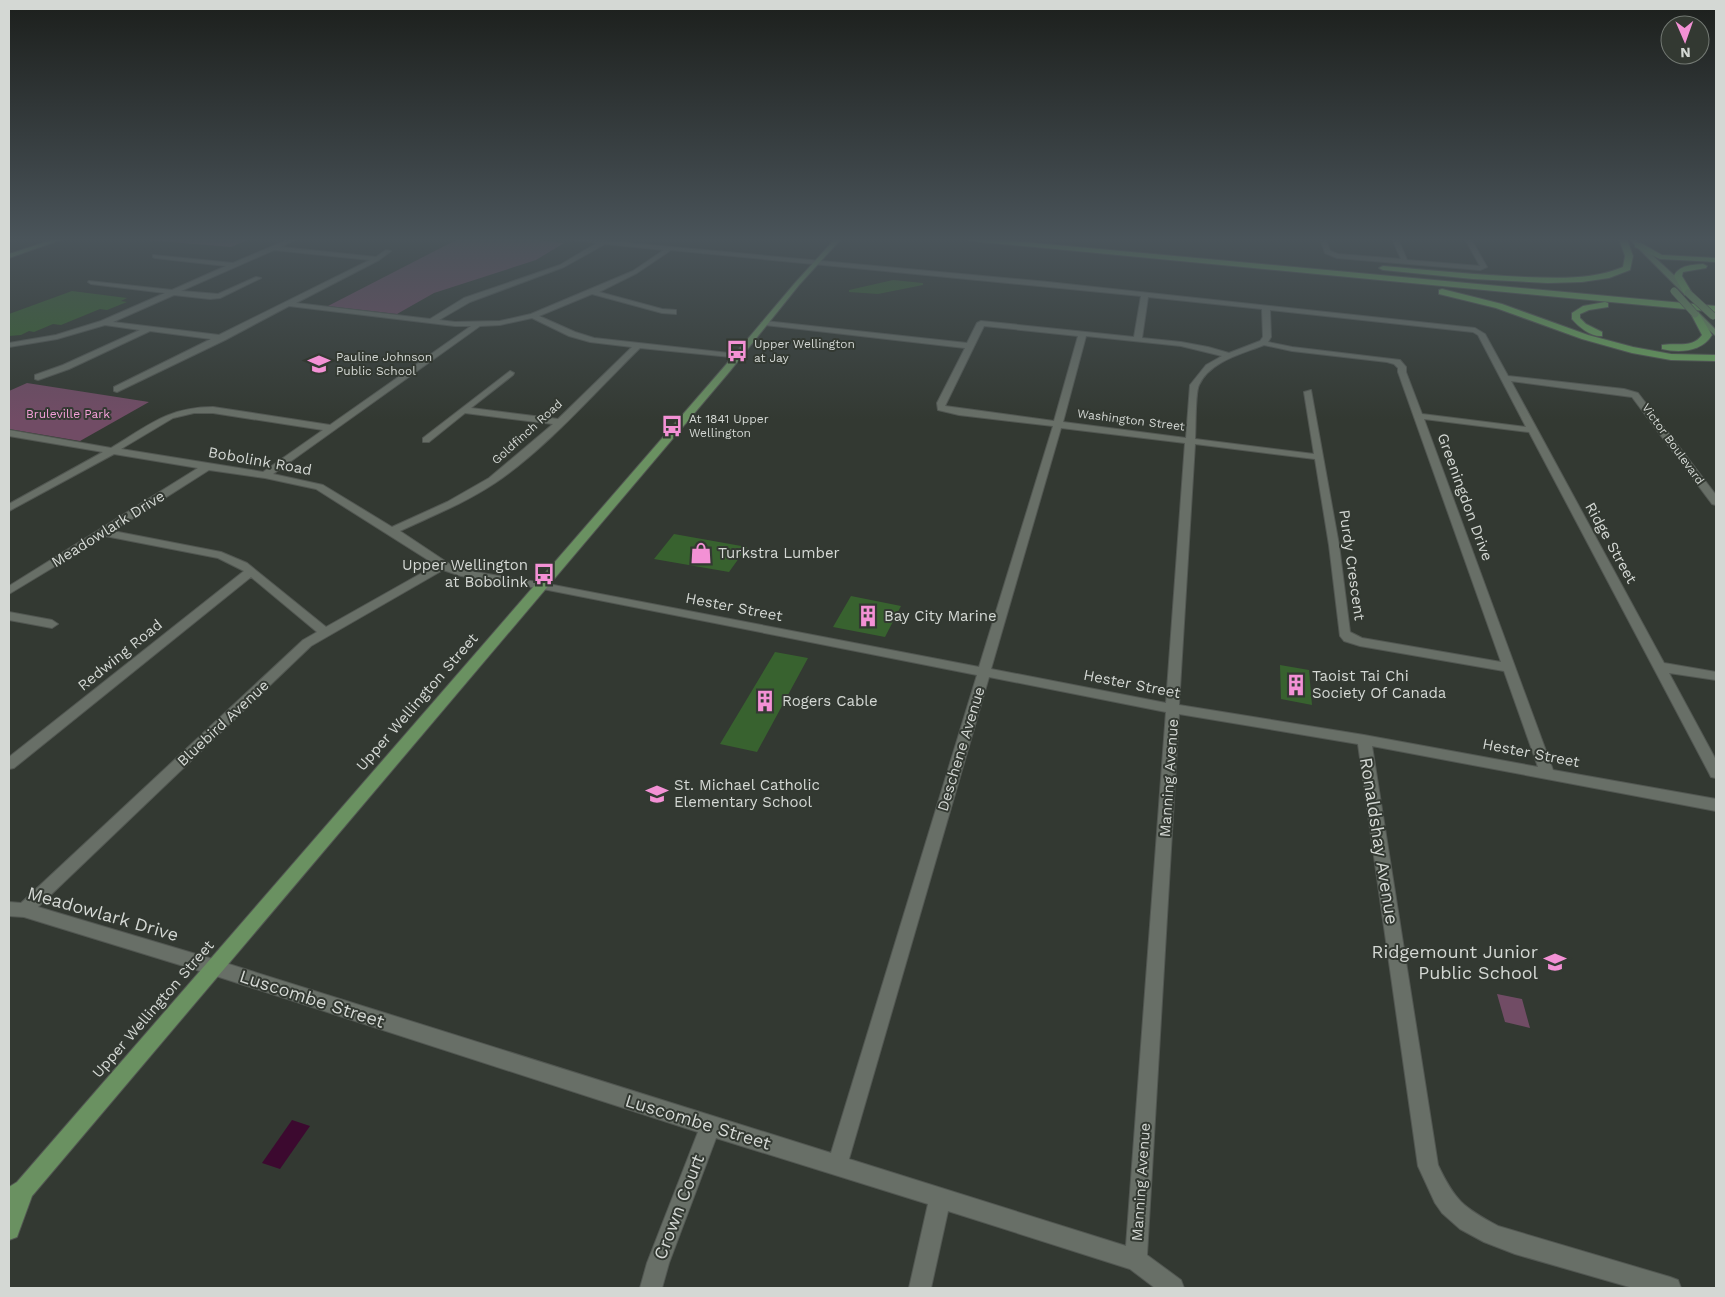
<svg xmlns="http://www.w3.org/2000/svg" width="1725" height="1297" viewBox="0 0 1725 1297" font-family="'Work Sans',sans-serif">
  <style>
    .green { fill: #714c65 }
    .water { fill: #3c092f }
    .building { fill: #38622f }
    .lines { fill: none; stroke-linecap: round; stroke-linejoin: round }
    .minor-casing { stroke: #525752; stroke-width: 2 }
    .major-casing { stroke: #525752; stroke-width: 2 }
    .highway-casing { stroke: #525752; stroke-width: 2 }
    .minor { fill: #686f67; fill-rule: evenodd }
    .major { fill: #6a9161; fill-rule: evenodd }
    .highway { fill: #6ba85d; fill-rule: evenodd }
    .major-bridge-casing { stroke: #525752; stroke-width: 8; stroke-linecap: butt }
    .major-bridge { stroke: #6a9161; stroke-width: 7 }
    .labels { text-anchor: middle; stroke-width: 4; stroke-linejoin: round; paint-order: stroke }
    .far-poi-label { font-size: 12px; fill: #d4d8d4; stroke: #333932; text-anchor: start }
    .far-park-label { font-size: 12px; fill: #f5a0d9; stroke: #333932 }
    .far-street-label { font-size: 12px; fill: #d4d8d4; stroke: #333932 }
    .street-label { font-size: 15px; fill: #d4d8d4; stroke: #333932 }
    .poi-label { font-size: 15px; fill: #d4d8d4; stroke: #333932; text-anchor: start }
    .near-street-label { font-size: 18px; fill: #d4d8d4; stroke: #333932 }
    .near-poi-label { font-size: 18px; fill: #d4d8d4; stroke: #333932; text-anchor: end }
  </style>
  <rect width="100%" height="100%" fill="#333932"/>
  <!-- green -->
  <path class="green" d="M134,239H250L231,247Z
    M458,239H528L564,243L536,260L434,293L397,314L328,306Z
    M27,383L149,402L80,441L9,429V391Z
    M1497,994L1522,999L1530,1028L1505,1022Z"/>
  <!-- water -->
  <path class="water" d="M292,1120L310,1126L280,1169L262,1163Z"/>
  <!-- building -->
  <path class="building" d="M893,280L923,283V285L878,294L849,292V290Z
    M72,291L127,298L121,301L127,302L107,310L100,309L61,325L53,324L34,332L29,331L21,335L9,336V314Z
    M674,534L747,547L729,572L654,559Z
    M851,596L901,606L885,637L833,627Z
    M775,652L808,658L757,752L720,744Z
    M1280,665L1309,670L1312,705L1281,699Z"/>
  <g class="lines">
    <!-- minor casing -->
    <g class="minor-casing">
      <path id="minor" d="M289,239H296L281,247L376,257L386,250L391,251L379,260L296,303L430,319L464,298L560,265L597,243L567,239H586L1048,282L1475,328L1485,334L1508,376L1624,389L1638,393L1716,495V505L1712,504L1632,397L1511,381L1664,663L1716,672V680L1669,673L1716,760V778L1711,777L1709,773L1529,432L1424,419L1553,770L1716,799V811L1372,746L1438,1165C1455,1201 1463,1207 1498,1226L1670,1277L1678,1280L1681,1288H1633L1515,1254L1484,1242L1460,1229L1442,1213L1435,1203L1418,1166L1358,744L1179,714L1147,1255L1181,1280L1184,1288H1155L1130,1269L948,1211L931,1288H909L928,1204L716,1138L669,1263L662,1288H640L647,1263L698,1132L216,976L24,917L9,916V902L21,903L303,640L317,632L251,577L14,768L9,769V757L244,571L218,558L105,536L9,594V586L198,468L114,454L9,511V504L103,452L9,436V430L111,448C148,426 168,407 213,407L330,425L471,326H455L289,306L225,340L117,392L114,391V387L211,339L150,331L69,369L38,380L35,379V375L63,365L140,330L105,325L57,339L9,347V343L56,335L101,321L165,293L91,284L88,282L89,281L172,290L226,266L155,258L153,257V255L233,263ZM605,244L664,250L633,271L531,314L500,321L455,322L439,320L470,302L564,267ZM274,250L370,260L219,335L113,322L174,295L210,299L220,298L261,278L256,277L218,294L181,291ZM671,250L1141,296L1134,337L981,321L977,323L967,343L765,321L761,323L765,325L965,348L937,403L938,410L959,415L1053,426L979,667L543,583L463,570L454,567L400,531C432,516 465,503 495,483C548,447 594,393 640,348L741,358V354H738L594,338L575,332L539,316L592,294L662,313L676,314V310L662,309L599,292L637,273ZM1148,297L1262,309L1263,337L1260,341L1229,353L1208,347L1181,342L1142,338ZM1270,310L1473,332L1478,335L1526,427L1422,414L1406,372V367L1400,360L1292,347L1268,342L1271,337ZM532,318L569,336L590,342L632,347L558,419L471,408L513,375L514,373L510,371L423,438V442H429L465,413L553,424L489,478L447,502L392,527L323,485L273,474L480,326L500,325ZM984,326L1078,336L1054,421L945,406ZM1086,336L1181,346L1222,356L1206,365L1190,385L1186,438L1063,422ZM1264,345L1292,351L1387,362L1394,364L1398,368V372L1501,662L1362,638L1350,632L1339,545L1311,390L1304,392L1314,454L1195,439C1196,428 1195,393 1199,385C1210,361 1242,354 1264,345ZM194,413H213L323,430L263,472L121,449L173,418ZM1061,428L1185,443L1166,703L991,669ZM1195,444L1315,459L1329,545L1340,636L1344,641L1360,646L1504,671L1538,767L1364,735L1179,705ZM209,470L265,478L316,489L436,565L326,627L247,563L221,552L113,531ZM443,570L461,576L543,589L977,675L831,1153L216,960L38,907L311,646ZM989,677L1166,712L1126,1246L849,1159Z
        M1320,239H1326L1330,251L1338,254L1401,259L1392,239H1398L1407,260L1480,266L1465,239H1471L1487,267L1480,270L1337,258L1325,253Z
        M9,612L52,620L58,624L52,628L9,620Z"/>
    </g>
    <!-- major casing -->
    <g class="major-casing">
      <path id="major" d="M55,239H63L9,258V254Z
        M835,239H841L799,285L730,371L32,1196L17,1237L9,1240V1187L17,1182L724,367L795,283Z
        M1629,239H1635L1691,291V295H1685Z
        M1692,312H1698L1716,330V336L1692,316Z"/>
    </g>
    <!-- highway casing -->
    <g class="highway-casing">
      <path id="highway" d="M967,239H991L1716,306V312L971,241Z
        M1619,239H1627L1633,256L1630,270L1609,278L1582,282L1548,283L1473,279L1383,270L1379,268L1383,266C1430,270 1477,275 1525,277C1558,278 1592,280 1623,267L1625,256Z
        M1635,243H1641L1662,255L1716,258V262L1660,259L1635,247Z
        M1703,264L1707,266L1706,268L1683,272L1682,276L1692,293L1685,295L1674,276C1679,265 1692,265 1703,264Z
        M1442,289L1502,304L1588,335L1633,347L1671,354L1716,355V361L1671,360L1632,353L1582,339L1496,308L1439,294V290Z
        M1605,302L1608,303V307L1589,310L1580,314V318L1586,324L1602,332V336C1591,337 1579,327 1572,319V313L1583,306Z
        M1695,311L1698,312L1712,335C1702,352 1679,353 1662,349V345C1676,342 1692,349 1702,335L1691,314Z"/>
    </g>
    <!-- minor -->
    <use href="#minor" class="minor"/>
    <!-- major -->
    <use href="#major" class="major"/>
    <!-- highway -->
    <use href="#highway" class="highway"/>
    <!-- major-bridge casing -->
    <g class="major-bridge-casing">
      <path id="major-bridge" d="M1674,291L1695,314
        M1688,293L1713,316"/>
    </g>
    <!-- major-bridge -->
    <use href="#major-bridge" class="major-bridge"/>
  </g>
  <!-- sky -->
  <linearGradient id="sky" x2="0" y2="1"><stop stop-color="#1c1f1c"/><stop offset="0.57" stop-color="#4a545a"/><stop offset="1" stop-color="#4a545a" stop-opacity="0"/></linearGradient>
  <rect width="1725" height="420" fill="url(#sky)"/>
  <!-- icons -->
  <defs>
    <g id="bus-bare" transform="scale(1.725)"><path d="M-5-6H5V4H4V6H2V4H-2V6H-4V4H-5ZM-3.5-4V0h7V-4ZM-3.5 1.2v1.5H-2V1.2ZM2 1.2v1.5H3.5V1.2Z" fill="#f391d5" stroke="#333932" stroke-width="2.5" paint-order="stroke"/></g>
    <g id="school-bare" transform="scale(1.725)"><path d="M0-5L7-2L0 1L-7-2ZM-4 1L0 2.5L4 1V4Q0 6-4 4Z" fill="#f391d5" stroke="#333932" stroke-width="2.5" paint-order="stroke"/></g>
    <g id="shop-bare" transform="scale(1.725)"><path d="M-5-2.5h2.3a2.7 3.5 0 0 1 5.4 0H5L5.5 6h-11ZM-1.5-2.5h3a1.5 2.3 0 0 0-3 0Z" fill="#f391d5" stroke="#333932" stroke-width="2.5" paint-order="stroke"/></g>
    <g id="building-bare" transform="scale(1.725)"><path d="M-4-6H4V6H1V3H-1V6H-4ZM-2.5-4.3h1.7v1.8h-1.7ZM.8-4.3h1.7v1.8H.8ZM-2.5-1h1.7V.8h-1.7ZM.8-1h1.7V.8H.8Z" fill="#f391d5" stroke="#333932" stroke-width="2.5" paint-order="stroke"/></g>
  </defs>
  <g fill-rule="evenodd">
    <use href="#bus-bare" x="737" y="351"/>
    <use href="#school-bare" x="319" y="364"/>
    <use href="#bus-bare" x="672" y="426"/>
    <use href="#shop-bare" x="701" y="553"/>
    <use href="#bus-bare" x="544" y="574"/>
    <use href="#building-bare" x="868" y="616"/>
    <use href="#building-bare" x="1296" y="685"/>
    <use href="#building-bare" x="765" y="701"/>
    <use href="#school-bare" x="657" y="794"/>
    <use href="#school-bare" x="1555" y="962"/>
  </g>
  <g class="labels">
    <!-- far-poi labels -->
    <g class="far-poi-label">
      <text x="754" y="348">Upper Wellington<tspan x="754" dy="14">at Jay</tspan></text>
      <text x="336" y="361">Pauline Johnson<tspan x="336" dy="14">Public School</tspan></text>
      <text x="689" y="423">At 1841 Upper<tspan x="689" dy="14">Wellington</tspan></text>
    </g>
    <!-- far-park labels -->
    <g class="far-park-label">
      <text x="68" y="418">Bruleville Park</text>
    </g>
    <!-- far-street labels -->
    <g class="far-street-label">
      <text transform="translate(1131 420) rotate(7)" y="4">Washington Street</text>
      <text transform="translate(527 432) rotate(-42)" y="4">Goldfinch Road</text>
      <text transform="translate(1673 444) rotate(54)" y="4">Victor Boulevard</text>
    </g>
    <!-- street labels -->
    <g class="street-label">
      <text transform="translate(260 461) rotate(10)" y="5">Bobolink Road</text>
      <text transform="translate(1465 497) rotate(70)" y="5">Greeningdon Drive</text>
      <text transform="translate(108 529) rotate(-32)" y="5">Meadowlark Drive</text>
      <text transform="translate(1611 543) rotate(61)" y="5">Ridge Street</text>
      <text transform="translate(1352 565) rotate(82)" y="5">Purdy Crescent</text>
      <text transform="translate(734 607) rotate(11)" y="5">Hester Street</text>
      <text transform="translate(120 655) rotate(-39)" y="5">Redwing Road</text>
      <text transform="translate(1132 684) rotate(11)" y="5">Hester Street</text>
      <text transform="translate(417 702) rotate(-49)" y="5">Upper Wellington Street</text>
      <text transform="translate(223 723) rotate(-43)" y="5">Bluebird Avenue</text>
      <text transform="translate(961 749) rotate(-73)" y="5">Deschene Avenue</text>
      <text transform="translate(1531 753) rotate(11)" y="5">Hester Street</text>
      <text transform="translate(1169 778) rotate(-86)" y="5">Manning Avenue</text>
      <text transform="translate(153 1009) rotate(-49)" y="5">Upper Wellington Street</text>
      <text transform="translate(1141 1182) rotate(-86)" y="5">Manning Avenue</text>
    </g>
    <!-- poi labels -->
    <g class="poi-label">
      <text x="718" y="558">Turkstra Lumber</text>
      <text x="528" y="570" text-anchor="end">Upper Wellington<tspan x="528" dy="17">at Bobolink</tspan></text>
      <text x="884" y="621">Bay City Marine</text>
      <text x="1312" y="681">Taoist Tai Chi<tspan x="1312" dy="17">Society Of Canada</tspan></text>
      <text x="782" y="706">Rogers Cable</text>
      <text x="674" y="790">St. Michael Catholic<tspan x="674" dy="17">Elementary School</tspan></text>
    </g>
    <!-- near-street labels -->
    <g class="near-street-label">
      <text transform="translate(1379 841) rotate(81)" y="6">Ronaldshay Avenue</text>
      <text transform="translate(103 914) rotate(16)" y="6">Meadowlark Drive</text>
      <text transform="translate(312 999) rotate(18)" y="6">Luscombe Street</text>
      <text transform="translate(698 1122) rotate(17)" y="6">Luscombe Street</text>
      <text transform="translate(679 1207) rotate(-69)" y="6">Crown Court</text>
    </g>
    <!-- near-poi labels -->
    <g class="near-poi-label">
      <text x="1538" y="958">Ridgemount Junior<tspan x="1538" dy="21">Public School</tspan></text>
    </g>
  </g>
  <!-- border -->
  <rect width="1725" height="1297" fill="none" stroke="#d4d8d4" stroke-width="20"/>
  <!-- north arrow -->
  <g transform="translate(1685 40) rotate(178)"><circle r="24" fill="#333932" stroke="#737973"/>
  <path d="M0-4L9 19L0 12L-9 19Z" fill="#f391d5"/>
  <text y="-8" font-size="14" font-weight="bold" text-anchor="middle" fill="#d4d8d4">N</text>
  </g>
</svg>
